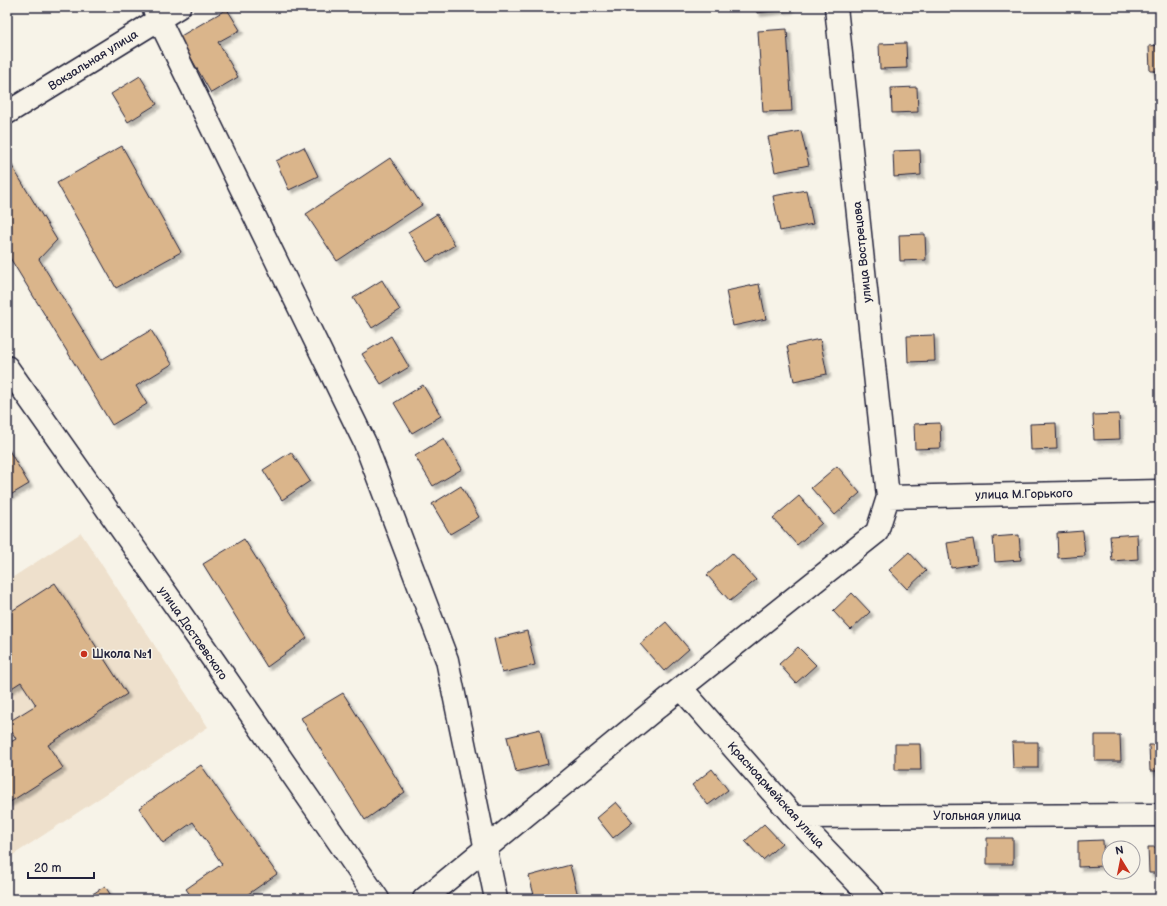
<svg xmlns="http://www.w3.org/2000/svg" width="1167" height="906" viewBox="0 0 1167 906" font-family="'Balsamiq Sans',sans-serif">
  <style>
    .built { fill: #eee0cc }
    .building { fill: #dab58b; stroke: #22223b; filter: url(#shadow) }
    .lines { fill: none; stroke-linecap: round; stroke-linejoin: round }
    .minor-casing { stroke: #22223b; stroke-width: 25 }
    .secondary-casing { stroke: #22223b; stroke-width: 25 }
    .minor { stroke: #f7f3e8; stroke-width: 22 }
    .secondary { stroke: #f7f3e8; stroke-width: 22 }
    .poi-dot { fill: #c8321e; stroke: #f7f3e8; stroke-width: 1.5 }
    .labels { text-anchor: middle; stroke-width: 3; stroke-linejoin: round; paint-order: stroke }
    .street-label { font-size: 12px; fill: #22223b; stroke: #f7f3e8 }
    .poi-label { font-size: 12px; font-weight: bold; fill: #22223b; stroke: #f7f3e8; text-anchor: start }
  </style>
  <defs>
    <filter id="shadow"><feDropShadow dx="3.5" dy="3.5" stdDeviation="1" flood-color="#0004"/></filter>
  </defs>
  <rect width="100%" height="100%" fill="#f7f3e8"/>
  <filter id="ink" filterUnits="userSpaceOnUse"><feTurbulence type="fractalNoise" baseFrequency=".025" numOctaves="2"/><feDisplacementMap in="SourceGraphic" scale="8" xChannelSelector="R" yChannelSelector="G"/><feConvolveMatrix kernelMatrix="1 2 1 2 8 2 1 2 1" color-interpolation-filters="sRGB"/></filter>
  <g filter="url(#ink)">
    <!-- built -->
    <path class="built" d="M81,533L208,727L7,859V581Z"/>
    <!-- building -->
    <path class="building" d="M756,7H790V9L757,13Z
      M227,9L240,30L218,42L238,77L211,93L179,37Z
      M787,29L792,111L763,112L758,31Z
      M906,43L907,68L880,69L879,44Z
      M1160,45V71H1150L1149,46Z
      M140,76L157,104L128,122L111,94Z
      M917,87L918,112L892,113L891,88Z
      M801,131L809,165L775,172L768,137Z
      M122,146L181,252L116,288L57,183Z
      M304,147L318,176L289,190L276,161Z
      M920,150L921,175L894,177L893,151Z
      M7,158L57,240L39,259L101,360L151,330L172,364L136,386L147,404L112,425L7,253Z
      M390,158L422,205L337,261L306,214Z
      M806,190L813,224L780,231L773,196Z
      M437,214L455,245L427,262L408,232Z
      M925,234L926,260L900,261L899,235Z
      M382,280L400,310L372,328L353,298Z
      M759,284L766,319L733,326L726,291Z
      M934,335L935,361L908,362L907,336Z
      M391,336L409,367L381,384L362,354Z
      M820,339L827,374L794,381L787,346Z
      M423,385L441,416L412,433L394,403Z
      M1119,414L1120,439L1094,440L1093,415Z
      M940,423L941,448L915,449L914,424Z
      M1056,423L1057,449L1031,450L1030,424Z
      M444,438L462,469L433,486L415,456Z
      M7,447L29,484L7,497Z
      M291,452L310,481L282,500L263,470Z
      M837,466L860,493L835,515L811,488Z
      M461,486L479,517L450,534L432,504Z
      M799,496L822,523L797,545L773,518Z
      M1083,531L1085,556L1058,558L1057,533Z
      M1137,534L1138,559L1112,561L1110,536Z
      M1019,535L1021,560L995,562L993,537Z
      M244,539L307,638L267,667L203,564Z
      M973,539L977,564L951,568L947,543Z
      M909,552L926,571L907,589L889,570Z
      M732,553L756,580L730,601L707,575Z
      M55,583L127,694L48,745L63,768L7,804V744L16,739L7,723L36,705L21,682L7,691V614Z
      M852,593L870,612L851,630L833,611Z
      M666,622L689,649L664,671L640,644Z
      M527,631L535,665L502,673L494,639Z
      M798,647L816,665L796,683L779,664Z
      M343,693L405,792L365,820L301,718Z
      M540,729L548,764L516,772L507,737Z
      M1095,735H1120L1121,761H1095Z
      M1012,742H1038V768H1013Z
      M895,744H920L921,770H895Z
      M1149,745H1160V771H1150Z
      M201,765L277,874L241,899H193L186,889L222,864L193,822L163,843L139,808Z
      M712,769L728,790L708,805L692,785Z
      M616,802L633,822L613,838L597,818Z
      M764,824L782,843L763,860L745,841Z
      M987,838H1013V864H987Z
      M1103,840L1104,866L1078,867V841Z
      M1148,847H1160V873H1149Z
      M570,865L578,896L567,899H535L529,876Z
      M105,886L113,899H85Z
      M821,893L827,899H815Z"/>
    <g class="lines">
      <!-- minor casing -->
      <g class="minor-casing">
        <path id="minor" d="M7,113L179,7
          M7,367L214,661L378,899
          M888,497L1160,491
          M681,688L794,817L873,899
          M794,817L1160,815
          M424,899L681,688L877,532L888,497L836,7"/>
      </g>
      <!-- secondary casing -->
      <g class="secondary-casing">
        <path id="secondary" d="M153,7L365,443L447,660L496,899"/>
      </g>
      <!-- minor -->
      <use href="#minor" class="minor"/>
      <!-- secondary -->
      <use href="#secondary" class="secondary"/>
    </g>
  </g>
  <!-- markers -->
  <circle class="poi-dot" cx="84" cy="654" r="4"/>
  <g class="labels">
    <!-- street labels -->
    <g class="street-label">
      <text transform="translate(93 60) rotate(-32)" y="4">Вокзальная улица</text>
      <text transform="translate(862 252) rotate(-96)" y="4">улица Вострецова</text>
      <text transform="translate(1024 494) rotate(-1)" y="4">улица М.Горького</text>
      <text transform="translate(193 633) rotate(55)" y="4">улица Достоевского</text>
      <text transform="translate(776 795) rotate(48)" y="4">Красноармейская улица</text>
      <text x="977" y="820">Угольная улица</text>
    </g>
    <!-- poi labels -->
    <g class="poi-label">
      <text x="92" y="658">Школа №1</text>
    </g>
  </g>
  <!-- margin -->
  <rect width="1167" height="906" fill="none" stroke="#f7f3e8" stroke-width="24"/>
  <rect x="12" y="12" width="1143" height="882" fill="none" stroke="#22223b" stroke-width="1.5" filter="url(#ink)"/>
  <!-- north arrow -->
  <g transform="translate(1121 860) rotate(350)"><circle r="19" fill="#f7f3e8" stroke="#a29fa3"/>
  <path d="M0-3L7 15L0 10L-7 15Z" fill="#c8321e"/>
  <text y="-6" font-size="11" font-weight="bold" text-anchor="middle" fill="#22223b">N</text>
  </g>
  <!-- scale -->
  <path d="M28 872v6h66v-6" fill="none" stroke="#22223b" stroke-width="2"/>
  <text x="34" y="872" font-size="12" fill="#22223b" stroke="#f7f3e8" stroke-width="3" paint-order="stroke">20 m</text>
</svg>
